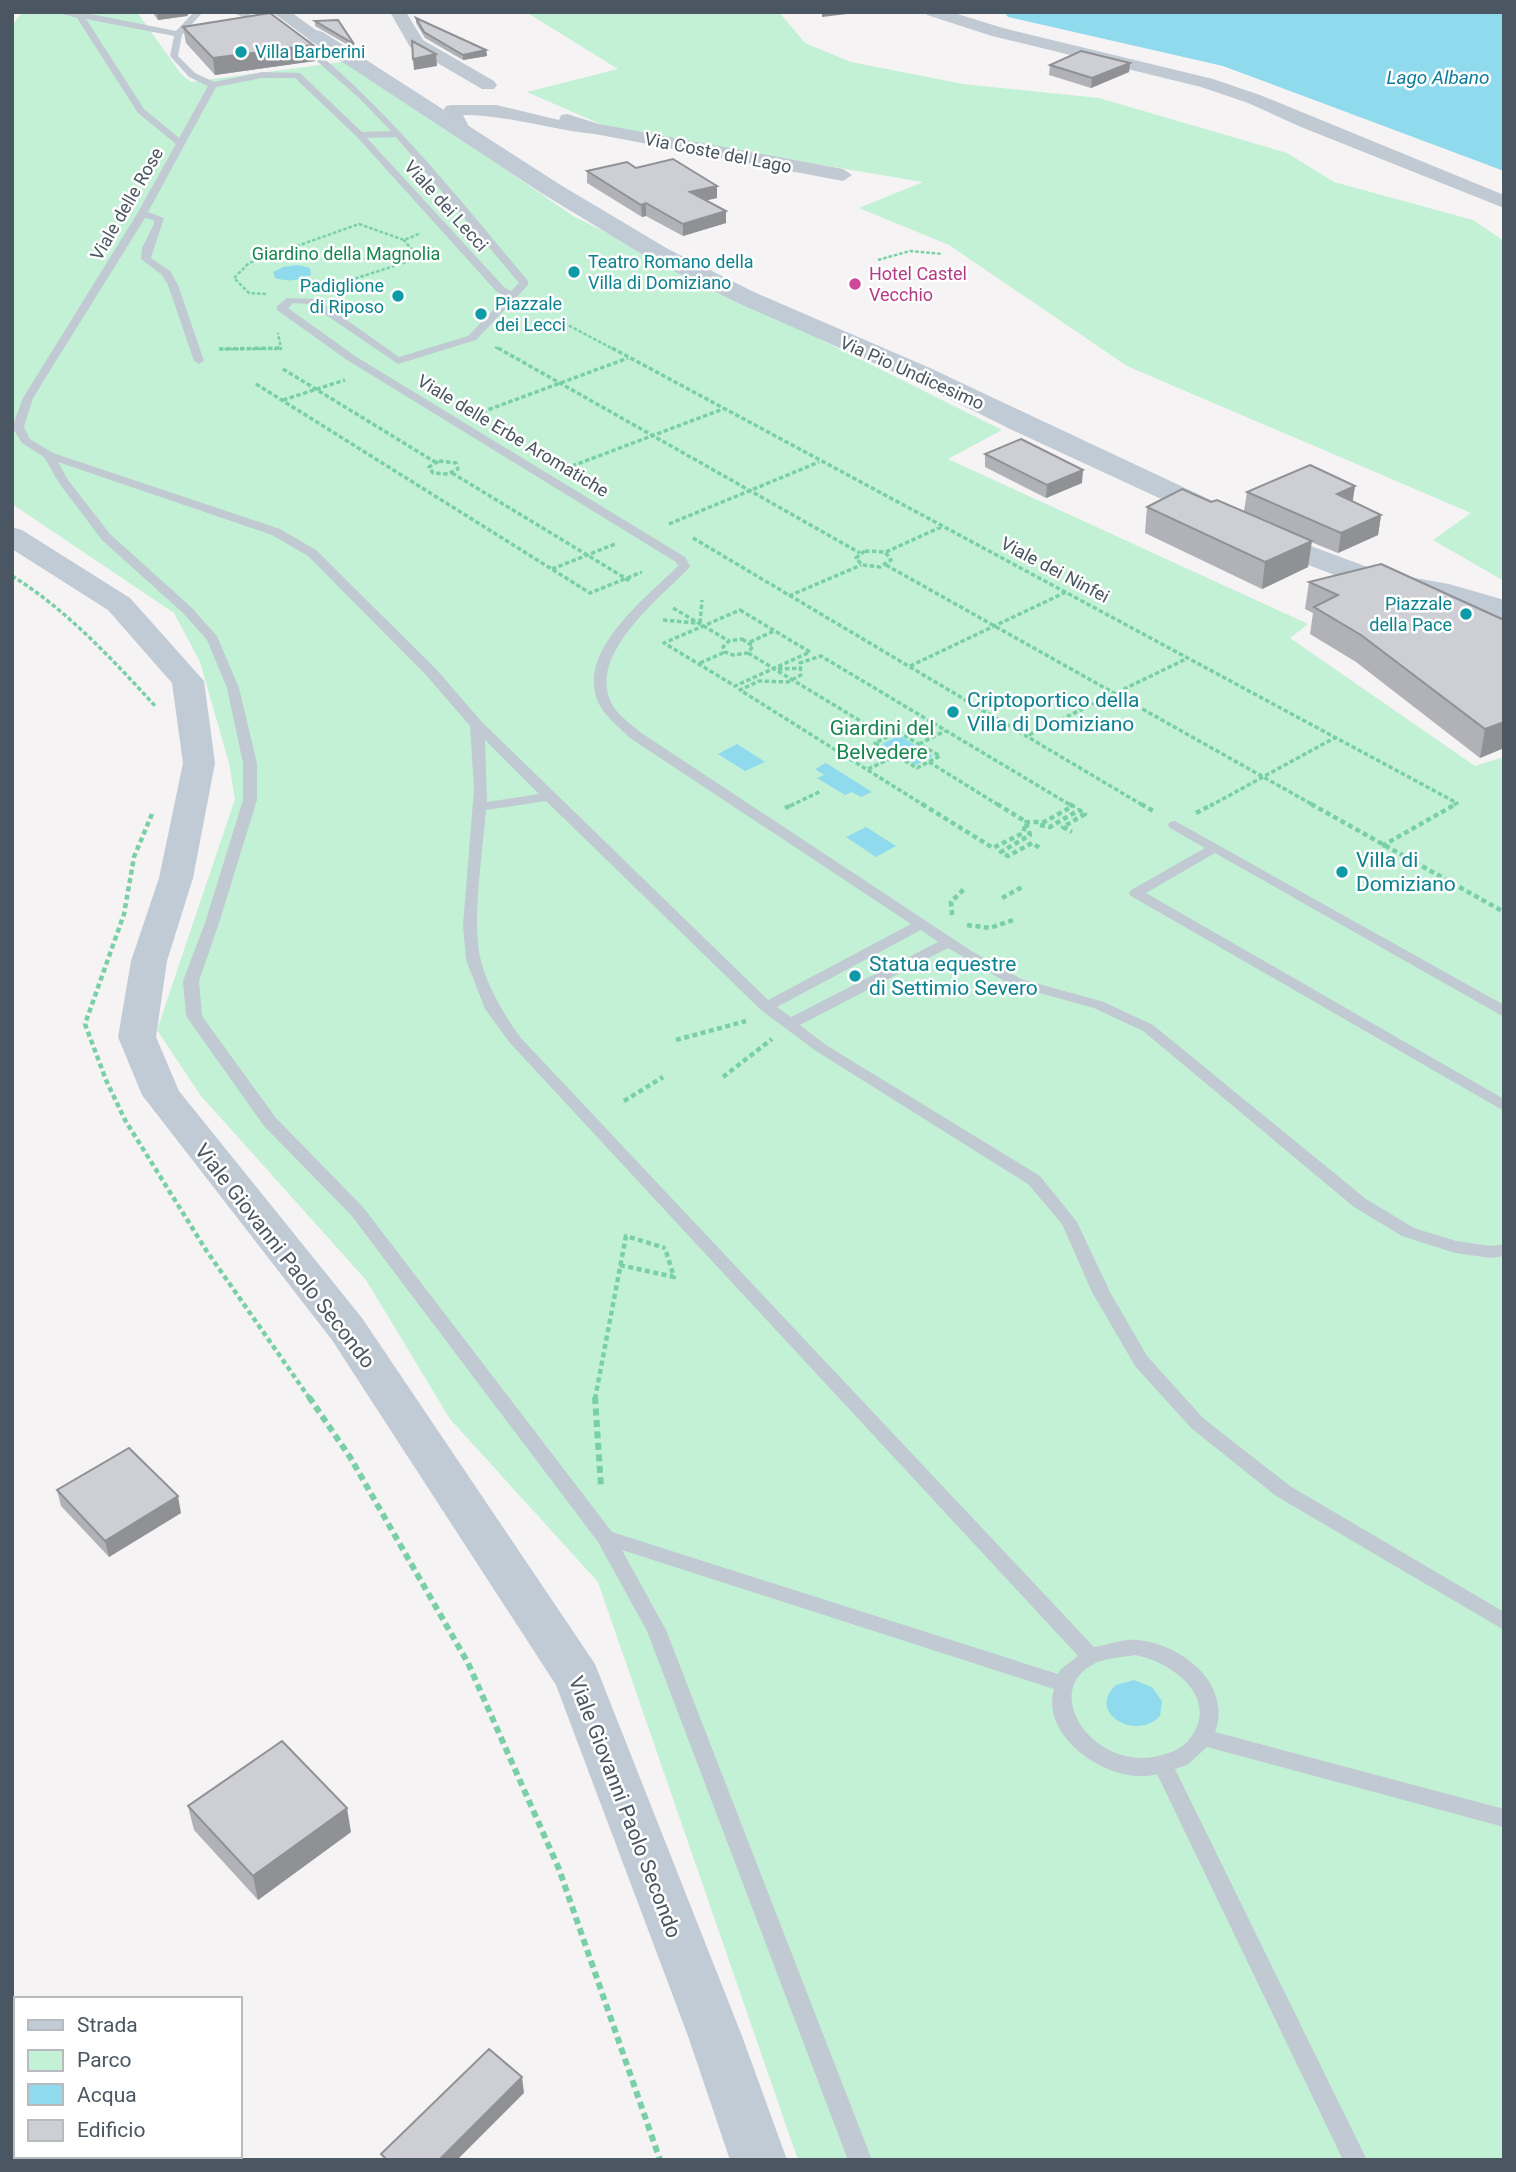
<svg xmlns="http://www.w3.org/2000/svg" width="1516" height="2172" viewBox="0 0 1516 2172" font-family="Roboto,sans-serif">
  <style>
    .green { fill: #c3f1d5 }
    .water { fill: #90daee }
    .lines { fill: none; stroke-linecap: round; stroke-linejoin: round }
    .path-far3 { stroke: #7ad0a6; stroke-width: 2.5; stroke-dasharray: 3.5 2; stroke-linecap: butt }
    .path-far2 { stroke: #7ad0a6; stroke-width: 3.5; stroke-dasharray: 4.5 2.5; stroke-linecap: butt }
    .path-far1 { stroke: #7ad0a6; stroke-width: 4.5; stroke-dasharray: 5 3.5; stroke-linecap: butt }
    .path { stroke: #7ad0a6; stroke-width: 6; stroke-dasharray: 7 4.5; stroke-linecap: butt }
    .lane { fill: #c1cad2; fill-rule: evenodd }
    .street { fill: #c1cad2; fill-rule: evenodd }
    .secondary { fill: #c1cbd6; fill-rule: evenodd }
    .wall { fill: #b0b2b7 }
    .shaded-wall { fill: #909195 }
    .building { fill: #cdcfd5; stroke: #909195; stroke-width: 2 }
    .culture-dot { fill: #0f9aa8; stroke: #fff; stroke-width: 2.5 }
    .hotel-dot { fill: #d1479c; stroke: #fff; stroke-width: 2.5 }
    .labels { text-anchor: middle; stroke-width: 5; stroke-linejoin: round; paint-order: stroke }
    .far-culture-label { font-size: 18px; fill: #0d838f; stroke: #fff; text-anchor: start }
    .far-street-label { font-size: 18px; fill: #4a5661; stroke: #fff }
    .far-park-label { font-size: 18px; fill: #17864f; stroke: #fff }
    .far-hotel-label { font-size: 18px; fill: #b23c85; stroke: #fff; text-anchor: start }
    .far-water-label { font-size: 19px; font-style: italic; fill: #0c7c9b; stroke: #fff }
    .culture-label { font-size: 21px; fill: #0d838f; stroke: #fff; text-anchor: start }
    .park-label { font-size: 21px; fill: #17864f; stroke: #fff }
    .street-label { font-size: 21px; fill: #4a5661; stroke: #fff }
  </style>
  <rect width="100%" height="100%" fill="#f5f3f3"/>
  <!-- green -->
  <path class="green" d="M22,12H137L181,74L191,82L349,61L573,216L1002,430L948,459L1308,624L1290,638L1475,766L1504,757V2160H798L598,1582L450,1419L366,1280L201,1096L157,1030L235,799L229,763L200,662L174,613L12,504V26Z
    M526,12H779L805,43L851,62L963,84L1099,98L1287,153L1334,182L1473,220L1504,241V581L1433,540L1471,513L1127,366L949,245L859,208L923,182L614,130L527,92L618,69Z"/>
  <!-- water -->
  <path class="water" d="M1004,12H1504V171L1223,66L1008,17Z
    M298,265L310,268L311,275C298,281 288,282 275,278L273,272L283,267Z
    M899,735L933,756L916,765L882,744Z
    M737,744L765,762L745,771L718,754Z
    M826,763L872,792L861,797L852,792L845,795L817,778L824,775L815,769Z
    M866,827L896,846L876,857L846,837Z
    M1134,1680L1152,1687L1162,1701L1160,1716C1135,1742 1086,1712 1116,1685Z"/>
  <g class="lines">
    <!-- path-far3 -->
    <path class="path-far3" d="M878,260L910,251L942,254
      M329,287L419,258L404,240
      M266,294L249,293L234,278L249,263L359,224L404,240L421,233
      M564,323L615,350
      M495,347L501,350
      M219,349H281L278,333"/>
    <!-- path-far2 -->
    <path class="path-far2" d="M498,348L860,553
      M612,348L1457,803L1452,806
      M219,349L281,348
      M283,369L435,462
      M256,384L590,593L642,572
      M283,400L345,380
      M482,412L628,358
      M439,461L456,463L458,469L448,474L433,473L429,467Z
      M572,466L723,409
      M452,473L630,581
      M669,524L819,462
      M693,538L1144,806
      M865,551L885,552L891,560L880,567L862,565L856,558Z
      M886,552L941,527
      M886,565L1315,806
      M552,569L615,544
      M12,576C66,609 113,660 156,707
      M789,596L861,565
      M673,608L729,641
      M740,610L810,652L735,686L664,643Z
      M663,620L696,623
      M700,623L702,600
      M742,639L753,646L748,653L733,655L725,652L723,647L729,641Z
      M750,642L774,631
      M748,653L887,737
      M700,663L725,652
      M910,666L1066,592
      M778,669L801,668
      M898,732L940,756L917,768L875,743Z
      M1029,735L1188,658
      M919,744L945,731
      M929,762L1000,806
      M868,769L896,756
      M790,806L821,791
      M925,806L740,690L759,681L788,682L801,675L800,663L821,656L1072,806
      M1210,806L1336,737"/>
    <!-- path-far1 -->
    <path class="path-far1" d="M922,804L993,848L1023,833L1026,822H1044L1073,806L1069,804
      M997,804L1028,823
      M1141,804L1155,812
      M1311,804L1504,912
      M785,808L794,804
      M1196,813L1213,804
      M152,814L134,857L124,914L85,1024L106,1080L125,1120L206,1250L310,1399
      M1026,823L1030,835L1001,852L1008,856L1032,843L1040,848
      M1040,825L1050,827L1079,810L1085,814L1063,827L1072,832
      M1382,846L1456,804
      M1002,898L1024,886
      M952,915L951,902L965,888
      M967,925L990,928L1013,920
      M676,1040L746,1021
      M723,1077L772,1039
      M624,1101L663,1077
      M620,1265L674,1277L665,1248
      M595,1399L626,1236L665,1248"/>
    <!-- path -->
    <path class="path" d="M309,1397L350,1457L468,1663L559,1869L660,2160
      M595,1397L601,1487"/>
    <!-- lane -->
    <path class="lane" d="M55,12H81L176,31L194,12H203L182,35L178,56L195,73L214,82L262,72L300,73L362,132L391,131L358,97L295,42L302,40C389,110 457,196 528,281V285L476,340L398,364L310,304L293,303L288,308L355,356L685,557L690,566L688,569C660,598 584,657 613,706C619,716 631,724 640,732L973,952L1021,979L1104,1002L1153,1025L1366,1199L1414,1228L1456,1241L1491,1246L1504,1244V1256L1491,1258L1455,1253L1402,1236L1354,1207L1143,1031L1094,1008L1011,985L948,948L800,1025L826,1045L1040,1176L1077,1222L1110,1292L1147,1356L1203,1418L1290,1486L1504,1612V1630L1276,1496L1191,1428L1135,1366L1092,1292L1062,1224L1028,1184L816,1051L761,1010L546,801L486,810C483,850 471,924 481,961C488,988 504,1014 520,1037L1094,1647C1107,1645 1124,1638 1138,1640C1181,1644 1233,1684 1215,1732L1504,1809V1827L1207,1747L1187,1765L1175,1769L1367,2160H1343L1157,1774C1113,1787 1039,1739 1054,1689L622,1550L666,1630L872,2160H848L647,1631L598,1542L351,1215L264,1126L186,1016L183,981L205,923L243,800V763L227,688L207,640L183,613L102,540L59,483L44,457L22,443L12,427L23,398L137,214L176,144L138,113L77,18ZM86,19L174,36L170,56L189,77L208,86L179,138L144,109ZM262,78H295L357,137L496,291L506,297L468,336L399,357L317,299L287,298L277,306V310L347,360L676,562L678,566C647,597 576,651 598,702C605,717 619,727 630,738L911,924L768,1000L482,722L436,669L316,550L280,529L53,453L30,439L24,427L33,398L145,218L154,220V224L142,248L141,259L162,275L168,285L194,361L199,364L204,361L178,285L170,271L151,258L164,218L148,212L216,87ZM396,137L519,283L511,291L504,287L367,138ZM58,462L272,535L308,556L426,675L470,726L474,789L463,925L466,960L485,1009L510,1043L1078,1656L1061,1669L1058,1674L612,1532L363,1207L276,1118L202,1016L199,981L219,923L257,800V763L239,688L217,636L191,607L110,534L68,480ZM485,740L539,794L487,802ZM921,930L938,942L791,1017L777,1007ZM1135,1655C1172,1662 1222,1698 1189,1740C1182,1748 1173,1752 1162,1755C1094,1775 1036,1688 1098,1662C1109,1658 1123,1657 1135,1655Z
      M230,12H243L272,23L265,25Z
      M1175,821L1504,1005V1017L1215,853L1146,893L1504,1099V1111L1131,896L1129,893L1131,890L1205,848L1170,828L1168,825L1170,822Z"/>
    <!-- street -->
    <path class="street" d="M272,12H291L324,36L322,40H310Z
      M390,12H406L423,40L494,81L497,85L494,89H482L410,47Z
      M925,12H951L1003,28L1213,79L1260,95L1504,195V208L1301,127L1248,103L1201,87L992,36L927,15Z
      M452,105H496L559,120L561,115L567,114L599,124L843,169L852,175L843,181L595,134C550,130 509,115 463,115L470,129L461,134L455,133L451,123L442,113L446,106Z"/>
    <!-- secondary -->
    <path class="secondary" d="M316,30L323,32L559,184L668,249L756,293L930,368L1300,542L1381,572L1449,584L1501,599L1504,600V622L1445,601L1363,586L1280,554L1010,429L912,380L738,303L650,259L543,194L309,40L306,36L309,32Z
      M12,527L22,530L130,598L204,681L215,763L193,878L167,961L156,1037L179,1091L362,1318L595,1664L742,2036L787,2160H730L688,2036L556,1685L332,1340L142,1095L118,1037L131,961L159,878L183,763L172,683L108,610L12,549Z"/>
  </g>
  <!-- wall -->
  <path class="wall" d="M152,12H190L187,16L158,20Z
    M416,18L486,50L487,56L463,60L425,38L416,23Z
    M315,21L354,44L355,49L315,26Z
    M183,27L315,61L215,75L186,43Z
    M1130,63L1129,72L1091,88L1049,75L1050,65Z
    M636,168L717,198L706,200L726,223L683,236L646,216L642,217L587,183V171Z
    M985,454L1082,483L1046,498L985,467Z
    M1355,486L1352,501L1381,515L1378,535L1338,553L1311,542L1308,567L1262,589L1145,533L1147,507L1244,511L1247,492Z
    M1381,564L1504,748L1480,758L1356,662L1310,634L1313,613L1305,609L1309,582Z
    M57,1490L181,1513L109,1557L61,1506Z
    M188,1806L351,1832L258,1900L194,1830Z"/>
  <!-- shaded-wall -->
  <path class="shaded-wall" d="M157,12H190L187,16L158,20Z
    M822,12H864L822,17Z
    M313,45L315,61L215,75L213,58Z
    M486,50L487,56L463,60V55Z
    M436,54L437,66L414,70L413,59Z
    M1130,63L1129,72L1091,88L1092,78Z
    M717,186V198L691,204L690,192Z
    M646,203V216L642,217L641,205Z
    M726,211V223L683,236V224Z
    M1083,470L1082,483L1046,498L1047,485Z
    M1355,486L1352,506L1337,494Z
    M1381,515L1378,535L1338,553L1341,533Z
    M1312,541L1308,567L1262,589L1265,562Z
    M1504,722V748L1480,758L1485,729Z
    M178,1496L181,1513L109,1557L105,1541Z
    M347,1808L351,1832L258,1900L253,1876Z
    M522,2077L524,2093L457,2160H439Z"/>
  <!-- building -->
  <path class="building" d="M270,13L313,45L213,58L183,27Z
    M416,18L486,50L463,55L424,32Z
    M338,20L354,44L315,21Z
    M412,41L436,54L413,59Z
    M1081,51L1130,63L1092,78L1050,65Z
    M673,159L717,186L690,192L726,211L683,224L646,203L641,205L587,171L627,162L636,168Z
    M1021,439L1083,470L1047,485L985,454Z
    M1310,465L1355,486L1337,494L1381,515L1341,533L1247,492Z
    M1182,489L1211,502L1217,500L1312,541L1265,562L1147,507Z
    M1381,564L1504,620V722L1485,729L1361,635L1314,607L1338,595L1309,582Z
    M129,1448L178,1496L105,1541L57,1490Z
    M282,1741L347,1808L253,1876L188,1806Z
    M489,2049L522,2077L439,2160H387L381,2154Z"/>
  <!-- markers -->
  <g class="culture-dot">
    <circle cx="241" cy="52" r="7"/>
    <circle cx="574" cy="272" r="7"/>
    <circle cx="398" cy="296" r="7"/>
    <circle cx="481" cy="314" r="7"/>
    <circle cx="1466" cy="614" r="7"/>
    <circle cx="953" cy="712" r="7"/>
    <circle cx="1342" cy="872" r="7"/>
    <circle cx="855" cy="976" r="7"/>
  </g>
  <circle class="hotel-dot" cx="855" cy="284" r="7"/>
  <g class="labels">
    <!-- far-culture labels -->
    <g class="far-culture-label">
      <text x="255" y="58">Villa Barberini</text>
      <text x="588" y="268">Teatro Romano della<tspan x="588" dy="21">Villa di Domiziano</tspan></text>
      <text x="384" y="292" text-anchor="end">Padiglione<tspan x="384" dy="21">di Riposo</tspan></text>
      <text x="495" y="310">Piazzale<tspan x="495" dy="21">dei Lecci</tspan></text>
      <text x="1452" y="610" text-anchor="end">Piazzale<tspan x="1452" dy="21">della Pace</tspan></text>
    </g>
    <!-- far-street labels -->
    <g class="far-street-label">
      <text transform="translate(718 153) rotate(11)" y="6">Via Coste del Lago</text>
      <text transform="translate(127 204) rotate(-60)" y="6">Viale delle Rose</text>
      <text transform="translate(446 206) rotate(48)" y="6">Viale dei Lecci</text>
      <text transform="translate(912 373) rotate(24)" y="6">Via Pio Undicesimo</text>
      <text transform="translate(513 436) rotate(31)" y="6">Viale delle Erbe Aromatiche</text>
      <text transform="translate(1055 570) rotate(28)" y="6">Viale dei Ninfei</text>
    </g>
    <!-- far-park labels -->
    <g class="far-park-label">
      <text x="346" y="260">Giardino della Magnolia</text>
    </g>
    <!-- far-hotel labels -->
    <g class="far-hotel-label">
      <text x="869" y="280">Hotel Castel<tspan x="869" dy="21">Vecchio</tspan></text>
    </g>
    <!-- far-water labels -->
    <g class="far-water-label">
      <text x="1438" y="84">Lago Albano</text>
    </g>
    <!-- culture labels -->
    <g class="culture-label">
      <text x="967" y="707">Criptoportico della<tspan x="967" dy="24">Villa di Domiziano</tspan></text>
      <text x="1356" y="867">Villa di<tspan x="1356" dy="24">Domiziano</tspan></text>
      <text x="869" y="971">Statua equestre<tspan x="869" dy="24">di Settimio Severo</tspan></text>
    </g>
    <!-- park labels -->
    <g class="park-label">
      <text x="882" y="735">Giardini del<tspan x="882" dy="24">Belvedere</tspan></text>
    </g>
    <!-- street labels -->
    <g class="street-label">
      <text transform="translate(285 1256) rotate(52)" y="7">Viale Giovanni Paolo Secondo</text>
      <text transform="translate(625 1807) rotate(69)" y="7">Viale Giovanni Paolo Secondo</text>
    </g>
  </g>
  <!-- border -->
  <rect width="1516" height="2172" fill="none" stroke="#4a5661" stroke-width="28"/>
  <!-- legend -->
  <rect x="14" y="1997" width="228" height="161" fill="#ffffff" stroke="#b7bbc0" stroke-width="2"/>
  <rect x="28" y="2020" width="35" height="10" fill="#c1cbd6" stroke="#b7bbc0" stroke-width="2"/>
  <text x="77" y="2032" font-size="21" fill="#4a5661">Strada</text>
  <rect x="28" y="2050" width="35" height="21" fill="#c3f1d5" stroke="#b7bbc0" stroke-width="2"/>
  <text x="77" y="2067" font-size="21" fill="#4a5661">Parco</text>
  <rect x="28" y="2084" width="35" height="21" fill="#90daee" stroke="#b7bbc0" stroke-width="2"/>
  <text x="77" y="2102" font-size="21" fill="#4a5661">Acqua</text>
  <rect x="28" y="2120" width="35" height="21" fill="#cdcfd5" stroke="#b7bbc0" stroke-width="2"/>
  <text x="77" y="2137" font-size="21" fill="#4a5661">Edificio</text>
</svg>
